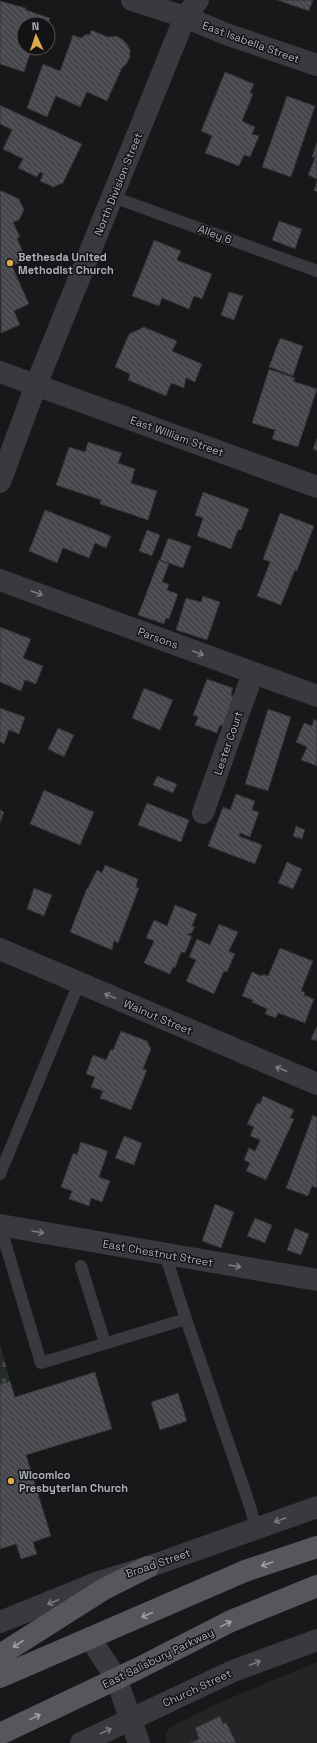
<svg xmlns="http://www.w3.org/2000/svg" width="317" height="1743" viewBox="0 0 317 1743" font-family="'Space Grotesk',sans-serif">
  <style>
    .built { fill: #242426 }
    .cemetery { fill: url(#cemetery-stones) }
    .building { fill: url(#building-back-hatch); stroke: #323235 }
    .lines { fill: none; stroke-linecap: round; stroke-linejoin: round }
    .service { stroke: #393a3e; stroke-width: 12 }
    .minor { stroke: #393a3e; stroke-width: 22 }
    .tertiary { stroke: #393a3e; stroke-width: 22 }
    .primary { stroke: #56575d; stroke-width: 22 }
    .oneway { stroke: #787b81 }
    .oneway2 { stroke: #9b9ea6 }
    .poi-dot { fill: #deaa4b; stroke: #131315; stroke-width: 1.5 }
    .labels { text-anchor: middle; stroke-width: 3; stroke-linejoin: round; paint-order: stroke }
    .street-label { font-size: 11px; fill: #acb0b8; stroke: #131315 }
    .poi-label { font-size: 11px; font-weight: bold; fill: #acb0b8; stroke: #131315; text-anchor: start }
  </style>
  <defs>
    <pattern id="cemetery-stones" width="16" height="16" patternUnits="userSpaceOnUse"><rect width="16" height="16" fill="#242c25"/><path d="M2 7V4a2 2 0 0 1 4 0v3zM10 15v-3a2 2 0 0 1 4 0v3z" fill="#414843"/></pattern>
    <pattern id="building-back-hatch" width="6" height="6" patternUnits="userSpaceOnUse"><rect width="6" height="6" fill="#47484c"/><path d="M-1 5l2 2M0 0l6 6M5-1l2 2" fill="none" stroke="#5f6064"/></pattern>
  </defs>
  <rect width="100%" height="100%" fill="#18181a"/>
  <!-- built -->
  <path class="built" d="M317,1662V1743H167L165,1738L169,1728L221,1702Z"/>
  <!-- cemetery -->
  <path class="cemetery" d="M0,1344L10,1381L0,1384Z"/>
  <!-- building -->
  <path class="building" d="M277,0H313L309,11Z
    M0,1L26,8V10L50,18L48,24H24V48H32L24,72L0,64Z
    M91,30L108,37L116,36L122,39L127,44L130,50V57L127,63L122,68L107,101L87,92L80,107L56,96L47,117L27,108L43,64L60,71L73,35L81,38L87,34L90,35Z
    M225,72L254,84L250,93L253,94L242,121L255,127L252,134L259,136L250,157L244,155L239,166L205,153L212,136L201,131Z
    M287,96L315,106L291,177L262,167Z
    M0,105L82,144L63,183L53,187L40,181L43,174L40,172L37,177L18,168L23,159L3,149L12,130L0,124Z
    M317,142V179L308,175L315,158L312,157Z
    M317,181V192L314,190Z
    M0,191H2L19,199L24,210L19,220L13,222L20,237L17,238L26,260L12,266L29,304L14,311L20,325L1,333Z
    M279,221L302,229L295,249L272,240Z
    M154,240L181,251L177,260L212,274L202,299L194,296L189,309L162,298L159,306L132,296Z
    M229,292L243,296L234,320L221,315Z
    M144,327L177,341L172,351L202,364L195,382L186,378L184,388L171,383L166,396L128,380L130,374L115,367L129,334Z
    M280,338L303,346L293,376L269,367Z
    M269,369L295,378L293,381L317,389L298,447L272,439L275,430L252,423Z
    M317,438V451L313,449Z
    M88,442L122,453L118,463L135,469L131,483L157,491L148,520L100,504L101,500L56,485L69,447L85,452Z
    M203,492L249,509L241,530H238L231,549L197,536L203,518L195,515Z
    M45,510L111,536L106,548L95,543L89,558L63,548L57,563L29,551Z
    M280,513L314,526L297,571L295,570L281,605L257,596L270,562L263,559Z
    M147,530L160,535L152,556L139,551Z
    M168,538L191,546L183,568L160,560Z
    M159,560L169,564L162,582L169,584L167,590L178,594L169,619L166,618L164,624L138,615Z
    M203,596L220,602L207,640L176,630L186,598L201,602Z
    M0,627L31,639L23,658L43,666L36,684L25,680L21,691L0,682Z
    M207,679L233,688L231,695L234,696L223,726L220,725L217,733L195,725L198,717L193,715Z
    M144,688L173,700L160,730L132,718Z
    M0,708L25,717L19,734L9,730L4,744L0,742Z
    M268,709L291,717L268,791L245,784Z
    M314,719L317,721V766L301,760L307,747L296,742L304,723L312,726Z
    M58,728L74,735L64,757L48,749Z
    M157,776L177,784L173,793L153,785Z
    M44,790L94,812L80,845L30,824Z
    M236,794L255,801L252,810L259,812L250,837L240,833L239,836L262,845L255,864L208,846L223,807L230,810Z
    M147,803L189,820L181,842L138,825Z
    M0,810L4,812L0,823Z
    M296,826L305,830L302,839L293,836Z
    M287,862L302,869L293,889L278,883Z
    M105,865L138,879L136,887L139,888L118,943L114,941L112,950L70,932L87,888H88L97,870L102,873Z
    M34,888L52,895L44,916L27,909Z
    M175,905L197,914L192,926L195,927L191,934L189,933L188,935L192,936L185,953L181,952L175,968L173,967L170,974L144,963L154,941L146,938L154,920L167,926Z
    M219,924L238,932L229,951L235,954L227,972L224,971L214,994L186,981L196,960L189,957L197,939L210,945Z
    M280,948L313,961L301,991L305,992L304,995L314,999L305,1023L278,1013L276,1018L265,1014L267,1009L252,1002L253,1000L242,996L252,972L262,976L263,974L268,976Z
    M317,1026V1041L311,1039Z
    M121,1031L147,1041L151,1049L143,1069L147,1070L131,1110L100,1098L103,1091L91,1087L95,1077L86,1074L93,1055L106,1060L111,1049L113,1050Z
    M263,1096L294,1110L290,1118L294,1119L266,1180L246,1171L250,1163L244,1160L249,1148L255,1151L260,1140L250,1136L254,1127L247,1124L257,1103L260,1104Z
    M313,1115L317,1117V1188L312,1186L308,1196L286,1188Z
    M124,1136L142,1143L134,1165L115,1158Z
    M81,1142L108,1151L99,1177L110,1181L102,1202L91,1198L89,1206L69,1199L72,1191L61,1187L73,1153L77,1155Z
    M215,1204L234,1212L221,1248L202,1241Z
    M255,1218L272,1225L265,1243L247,1236Z
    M295,1228L309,1234L301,1255L287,1250Z
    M95,1372L112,1429L26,1455L51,1536L33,1542L37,1554L21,1559L16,1544L0,1549V1384L10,1381L15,1397Z
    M178,1393L187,1421L160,1430L151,1402Z
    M220,1716L223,1724L226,1722L236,1743H190L199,1739L195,1728Z"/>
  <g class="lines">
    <!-- service -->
    <path class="service" d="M113,197L317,271
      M0,1174L79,983
      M0,1226L41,1363L186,1319L250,1506L256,1529
      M165,1254L186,1319
      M81,1266L105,1343"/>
    <!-- minor -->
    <path class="minor" d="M0,372L317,487
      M0,580L317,696
      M203,813L253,673
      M0,949L317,1084
      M0,1225L317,1280"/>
    <!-- tertiary -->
    <path class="tertiary" d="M132,0L185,17L226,34L317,65
      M0,482L36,385L185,17L198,0
      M0,1622L99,1582L148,1567L317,1507
      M90,1638L116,1678L139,1743
      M81,1743L233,1671L317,1640"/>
    <!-- primary -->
    <path class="primary" d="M0,1655L104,1589L148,1567
      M0,1677L245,1571L317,1547
      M0,1734L139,1668L231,1621L317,1586"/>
  </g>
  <!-- one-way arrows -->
  <defs><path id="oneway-shaft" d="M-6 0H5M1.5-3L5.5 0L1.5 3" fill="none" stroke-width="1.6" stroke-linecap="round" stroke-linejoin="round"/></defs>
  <g class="oneway">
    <use href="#oneway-shaft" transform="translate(37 593) rotate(20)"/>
    <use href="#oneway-shaft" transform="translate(198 653) rotate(20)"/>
    <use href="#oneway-shaft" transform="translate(110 996) rotate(-157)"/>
    <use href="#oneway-shaft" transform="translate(281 1069) rotate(-157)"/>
    <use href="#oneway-shaft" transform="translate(38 1232) rotate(10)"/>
    <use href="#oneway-shaft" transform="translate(235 1266) rotate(10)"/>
    <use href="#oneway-shaft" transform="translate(280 1520) rotate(160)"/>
    <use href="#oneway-shaft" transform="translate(53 1602) rotate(157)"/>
    <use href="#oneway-shaft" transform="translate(255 1663) rotate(-21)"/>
    <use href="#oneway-shaft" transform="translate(106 1731) rotate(-25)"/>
  </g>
  <g class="oneway2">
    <use href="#oneway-shaft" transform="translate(267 1564) rotate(161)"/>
    <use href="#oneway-shaft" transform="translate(147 1615) rotate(156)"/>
    <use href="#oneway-shaft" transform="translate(226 1624) rotate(-26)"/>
    <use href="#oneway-shaft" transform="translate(18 1644) rotate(147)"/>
    <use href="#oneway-shaft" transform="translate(35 1717) rotate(-26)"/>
  </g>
  <!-- markers -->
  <g class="poi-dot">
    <circle cx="10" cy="263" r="4"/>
    <circle cx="11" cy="1481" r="4"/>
  </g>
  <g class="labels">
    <!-- street labels -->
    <g class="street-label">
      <text transform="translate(251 42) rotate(20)" y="4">East Isabella Street</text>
      <text transform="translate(118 184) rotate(-68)" y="4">North Division Street</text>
      <text transform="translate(215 234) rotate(20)" y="4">Alley 6</text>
      <text transform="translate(177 436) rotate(20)" y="4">East William Street</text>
      <text transform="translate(158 638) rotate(20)" y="4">Parsons</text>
      <text transform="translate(228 743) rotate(-71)" y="4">Lester Court</text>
      <text transform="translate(158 1017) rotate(23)" y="4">Walnut Street</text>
      <text transform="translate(158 1253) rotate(10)" y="4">East Chestnut Street</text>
      <text transform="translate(158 1563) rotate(-19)" y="4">Broad Street</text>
      <text transform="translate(158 1658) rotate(-26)" y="4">East Salisbury Parkway</text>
      <text transform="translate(197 1688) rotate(-25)" y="4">Church Street</text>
    </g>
    <!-- poi labels -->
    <g class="poi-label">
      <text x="18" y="261">Bethesda United<tspan x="18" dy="13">Methodist Church</tspan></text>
      <text x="19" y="1479">Wicomico<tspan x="19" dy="13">Presbyterian Church</tspan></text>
    </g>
  </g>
  <!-- north arrow -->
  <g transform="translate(36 36) rotate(357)"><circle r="19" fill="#131315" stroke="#505256"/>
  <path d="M0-3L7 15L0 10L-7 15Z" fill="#deaa4b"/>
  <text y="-6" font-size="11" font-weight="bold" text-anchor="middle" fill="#acb0b8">N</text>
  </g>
</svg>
